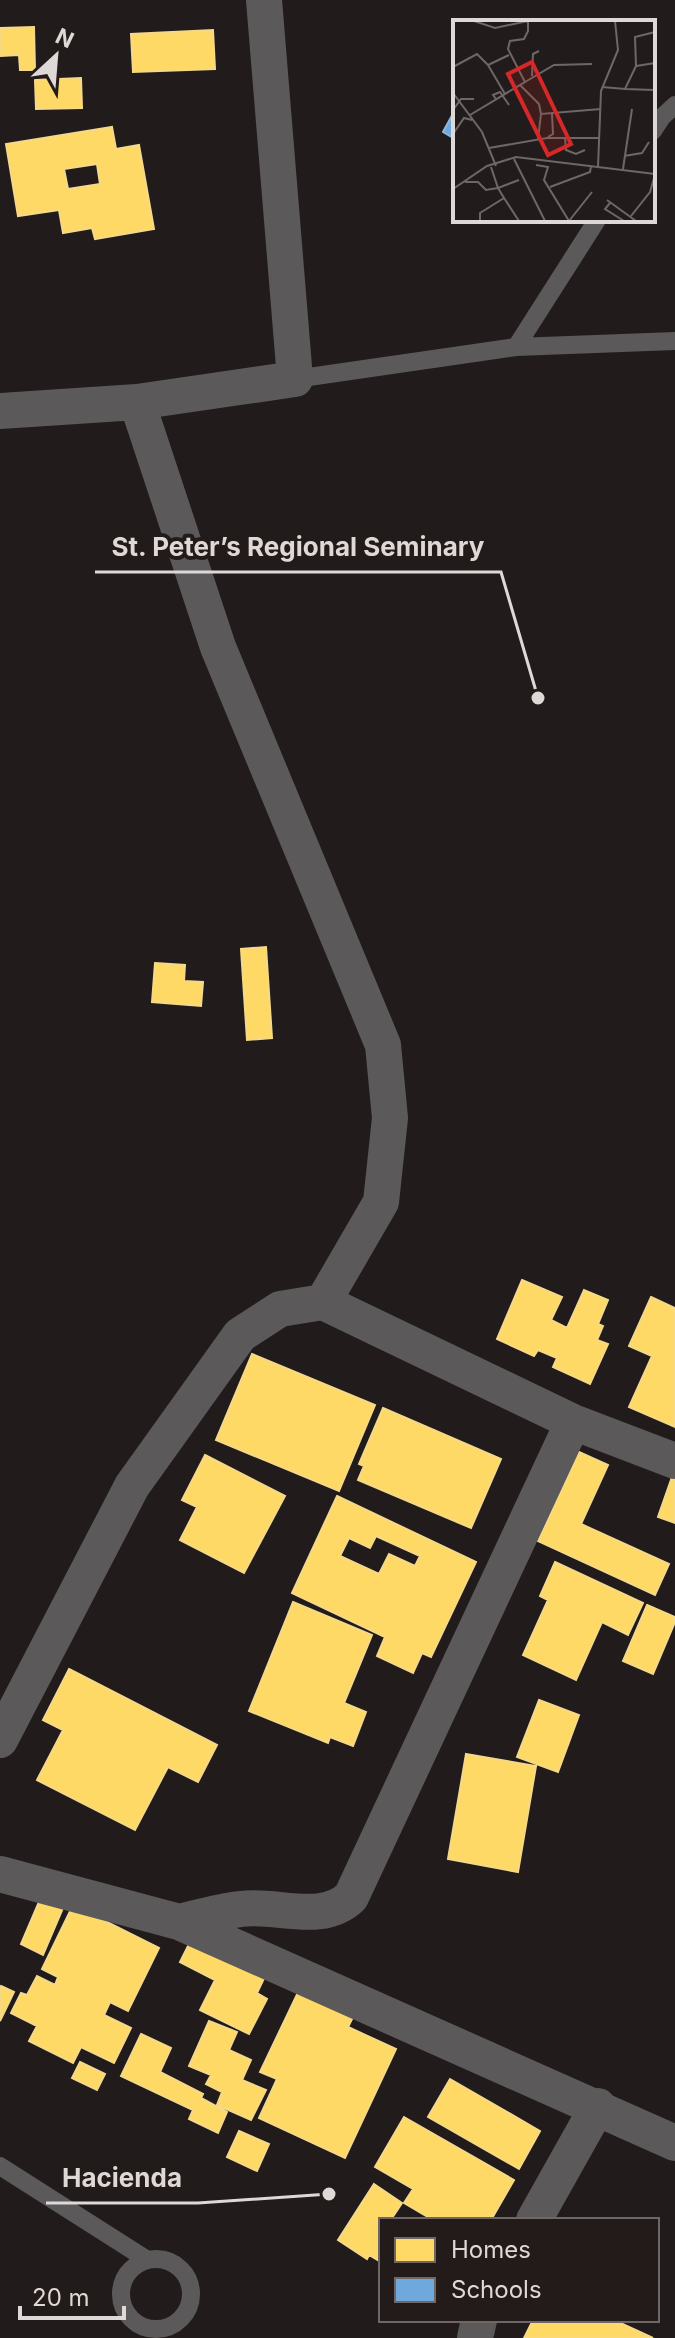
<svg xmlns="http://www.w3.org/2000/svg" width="675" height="2338" viewBox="0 0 675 2338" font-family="Inter,sans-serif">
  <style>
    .homes { fill: #ffd966; stroke: #f5d988; stroke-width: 2; fill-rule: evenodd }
    .schools { fill: #6fa8dc; stroke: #90b7da; stroke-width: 2 }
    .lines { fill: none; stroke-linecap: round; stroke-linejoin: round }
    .lane { stroke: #5b5959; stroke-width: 18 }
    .street { stroke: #5b5959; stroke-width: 36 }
    .inset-road { fill: none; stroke: #6d6866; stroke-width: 2 }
    .view { fill: #d62828; fill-opacity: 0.15; stroke: #d62828; stroke-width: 4 }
    .inset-edge { fill: none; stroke: #ded9d7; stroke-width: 4 }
    .leader { fill: none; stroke: #ded9d7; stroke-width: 3 }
    .callout-dot { fill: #ded9d7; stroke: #231b19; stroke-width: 3 }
    .callout-label { font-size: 26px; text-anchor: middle; font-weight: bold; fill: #ded9d7; stroke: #231b19; stroke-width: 8; stroke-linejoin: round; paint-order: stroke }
  </style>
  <rect width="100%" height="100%" fill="#211c1b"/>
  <!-- homes -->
  <path class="homes" d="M34,27L35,70H20L19,55L0,56V28Z
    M213,30L215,69L133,72L131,34Z
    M81,78L82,108L36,109L35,80Z
    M112,127L116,149L139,145L154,229L95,239L92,228L63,233L59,210L18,216L6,144ZM97,164L100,184L68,189L64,169Z
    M266,947L272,1038L247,1040L241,949Z
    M155,963L185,965L184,981L203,982L201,1006L152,1002Z
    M522,1280L562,1297L551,1320L567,1328L584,1290L608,1300L598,1324L603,1326L597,1340L608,1344L590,1384L553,1367L557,1358L538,1350L534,1356L497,1339Z
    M651,1297L675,1308V1427L629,1407L652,1356L629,1346Z
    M252,1354L375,1405L339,1491L216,1440Z
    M383,1408L501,1459L471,1528L358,1480L364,1466L359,1464Z
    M579,1452L608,1465L581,1524L669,1564L655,1595L538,1541Z
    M205,1455L285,1496L244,1573L180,1540L197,1507L182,1500Z
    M672,1477L675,1478V1523L658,1517Z
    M337,1496L476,1562L431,1657L422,1653L413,1673L377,1656L385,1637L292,1593ZM376,1536L420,1556L415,1566L389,1554L379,1574L340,1556L349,1538L370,1548Z
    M555,1562L643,1603L628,1635L602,1622L576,1680L523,1655L548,1600L540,1596Z
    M293,1602L372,1635L344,1703L366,1712L353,1746L330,1737L328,1743L249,1711Z
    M647,1605L675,1617V1622L653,1674L623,1661Z
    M69,1669L217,1745L198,1782L168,1767L135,1830L37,1780L63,1730L43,1720Z
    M539,1700L579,1715L558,1772L517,1757Z
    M466,1754L536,1766L518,1872L448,1859Z
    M41,1897L63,1908L43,1955L21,1944Z
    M73,1905L159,1948L128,2011L110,2002L104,2015L131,2028L114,2063L81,2047L73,2063L29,2041L37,2026L11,2013L21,1993L27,1995L37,1976L55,1985L58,1977L42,1969Z
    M194,1934L268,1970L257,1993L267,1999L249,2034L200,2010L215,1980L180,1962Z
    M302,1984L357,2009L348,2027L396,2049L345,2158L259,2118L277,2079L260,2072Z
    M1,1986L14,1992L0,2021V1987Z
    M209,2021L237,2032L229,2050L251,2060L242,2080L266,2090L251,2120L217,2105L222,2092L206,2084L211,2075L189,2066Z
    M141,2034L171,2048L160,2072L203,2094L201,2098L227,2112L218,2133L189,2119L193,2110L121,2076Z
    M80,2062L105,2074L97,2090L72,2078Z
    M450,2079L540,2131L519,2169L428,2117Z
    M404,2117L514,2180L491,2220H433L404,2203L413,2189L375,2167Z
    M239,2131L269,2144L257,2171L227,2157Z
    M374,2184L402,2203L392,2218L395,2220H381V2262L369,2255L367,2259L338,2240Z
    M533,2320H614L653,2338H524Z"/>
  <!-- schools -->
  <path class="schools" d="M455,110V139L443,132Z"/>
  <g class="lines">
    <!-- lane -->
    <path class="lane" d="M653,131L662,117L675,105
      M516,347L597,220
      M295,379L516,347L675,341
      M0,2166L146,2259
      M121 2294a35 35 0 1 1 70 0a35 35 0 1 1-70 0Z"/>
    <!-- street -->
    <path class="street" d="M137,402L218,647L383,1045L390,1118L381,1202L323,1302L573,1422L675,1461
      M0,411L137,402L295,379L264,0
      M0,1740L132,1486L240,1335L280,1309L323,1302
      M0,1874L179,1922L675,2143
      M179,1922C200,1917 221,1911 241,1909C278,1904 322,1925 351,1897L573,1422
      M534,2220L598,2106
      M475,2338L479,2320"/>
  </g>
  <!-- overview -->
  <g transform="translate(453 20)">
    <rect width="202" height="202" fill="#211c1b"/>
    <path class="inset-road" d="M202,12L182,17L183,46L202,43M0,47L24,34L35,45M79,56L80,34L86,31M72,62L101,45L139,44M67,65L86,84L88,94L148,89M149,67L172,69L183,46M172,69L201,70M0,73L29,112L43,146M52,74L35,45L56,35M43,79L40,75L47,72L56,85M0,90L8,79H21M17,95L72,62L55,29L57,21L71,19L75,11V1L42,8L21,1M0,114L11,98L19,100M95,117L100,114L99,94M112,117L113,130L123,134L132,130M85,119L88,94M36,128L94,118H147M171,136L189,133L196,122M61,139L92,201M83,145L95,147L91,160L116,201M145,147L148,71L165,30L162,1M170,149L179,89M12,162H25L33,170L45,168L38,147M97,167L137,152L138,146M0,169L34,146L63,137L202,154M51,178L66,201M154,180L183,201M157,183L152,189L171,201M178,196L197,172L201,158M27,201V193L51,178L45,168L66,160M116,201L139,172"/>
    <path class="view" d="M79,42L118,124L95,135L55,54Z"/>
    <rect width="202" height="202" class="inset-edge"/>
  </g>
  <!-- callouts -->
  <path class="leader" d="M538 698L501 572H95M329 2194L198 2203H46"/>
  <g class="callout-dot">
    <circle cx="538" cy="698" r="8"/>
    <circle cx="329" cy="2194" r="8"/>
  </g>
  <g class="callout-label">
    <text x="298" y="556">St. Peter’s Regional Seminary</text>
    <text x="122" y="2187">Hacienda</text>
  </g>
  <!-- legend -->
  <rect x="379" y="2218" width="280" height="104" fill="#231b19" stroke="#6e6765" stroke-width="2"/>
  <rect x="395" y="2238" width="40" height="24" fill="#ffd966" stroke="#6e6765" stroke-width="2"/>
  <text x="451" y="2258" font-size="24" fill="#ded9d7">Homes</text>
  <rect x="395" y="2278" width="40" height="24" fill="#6fa8dc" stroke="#6e6765" stroke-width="2"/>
  <text x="451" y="2298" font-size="24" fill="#ded9d7">Schools</text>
  <!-- north arrow -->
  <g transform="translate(56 56) rotate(26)" stroke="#231b19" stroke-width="6" paint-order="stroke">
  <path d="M0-6L14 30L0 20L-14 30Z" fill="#ded9d7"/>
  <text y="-12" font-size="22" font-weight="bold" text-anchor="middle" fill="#ded9d7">N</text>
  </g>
  <!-- scale -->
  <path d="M20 2306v12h104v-12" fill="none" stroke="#ded9d7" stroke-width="4"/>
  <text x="32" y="2306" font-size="24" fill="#ded9d7" stroke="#231b19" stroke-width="6" paint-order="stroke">20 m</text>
</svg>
